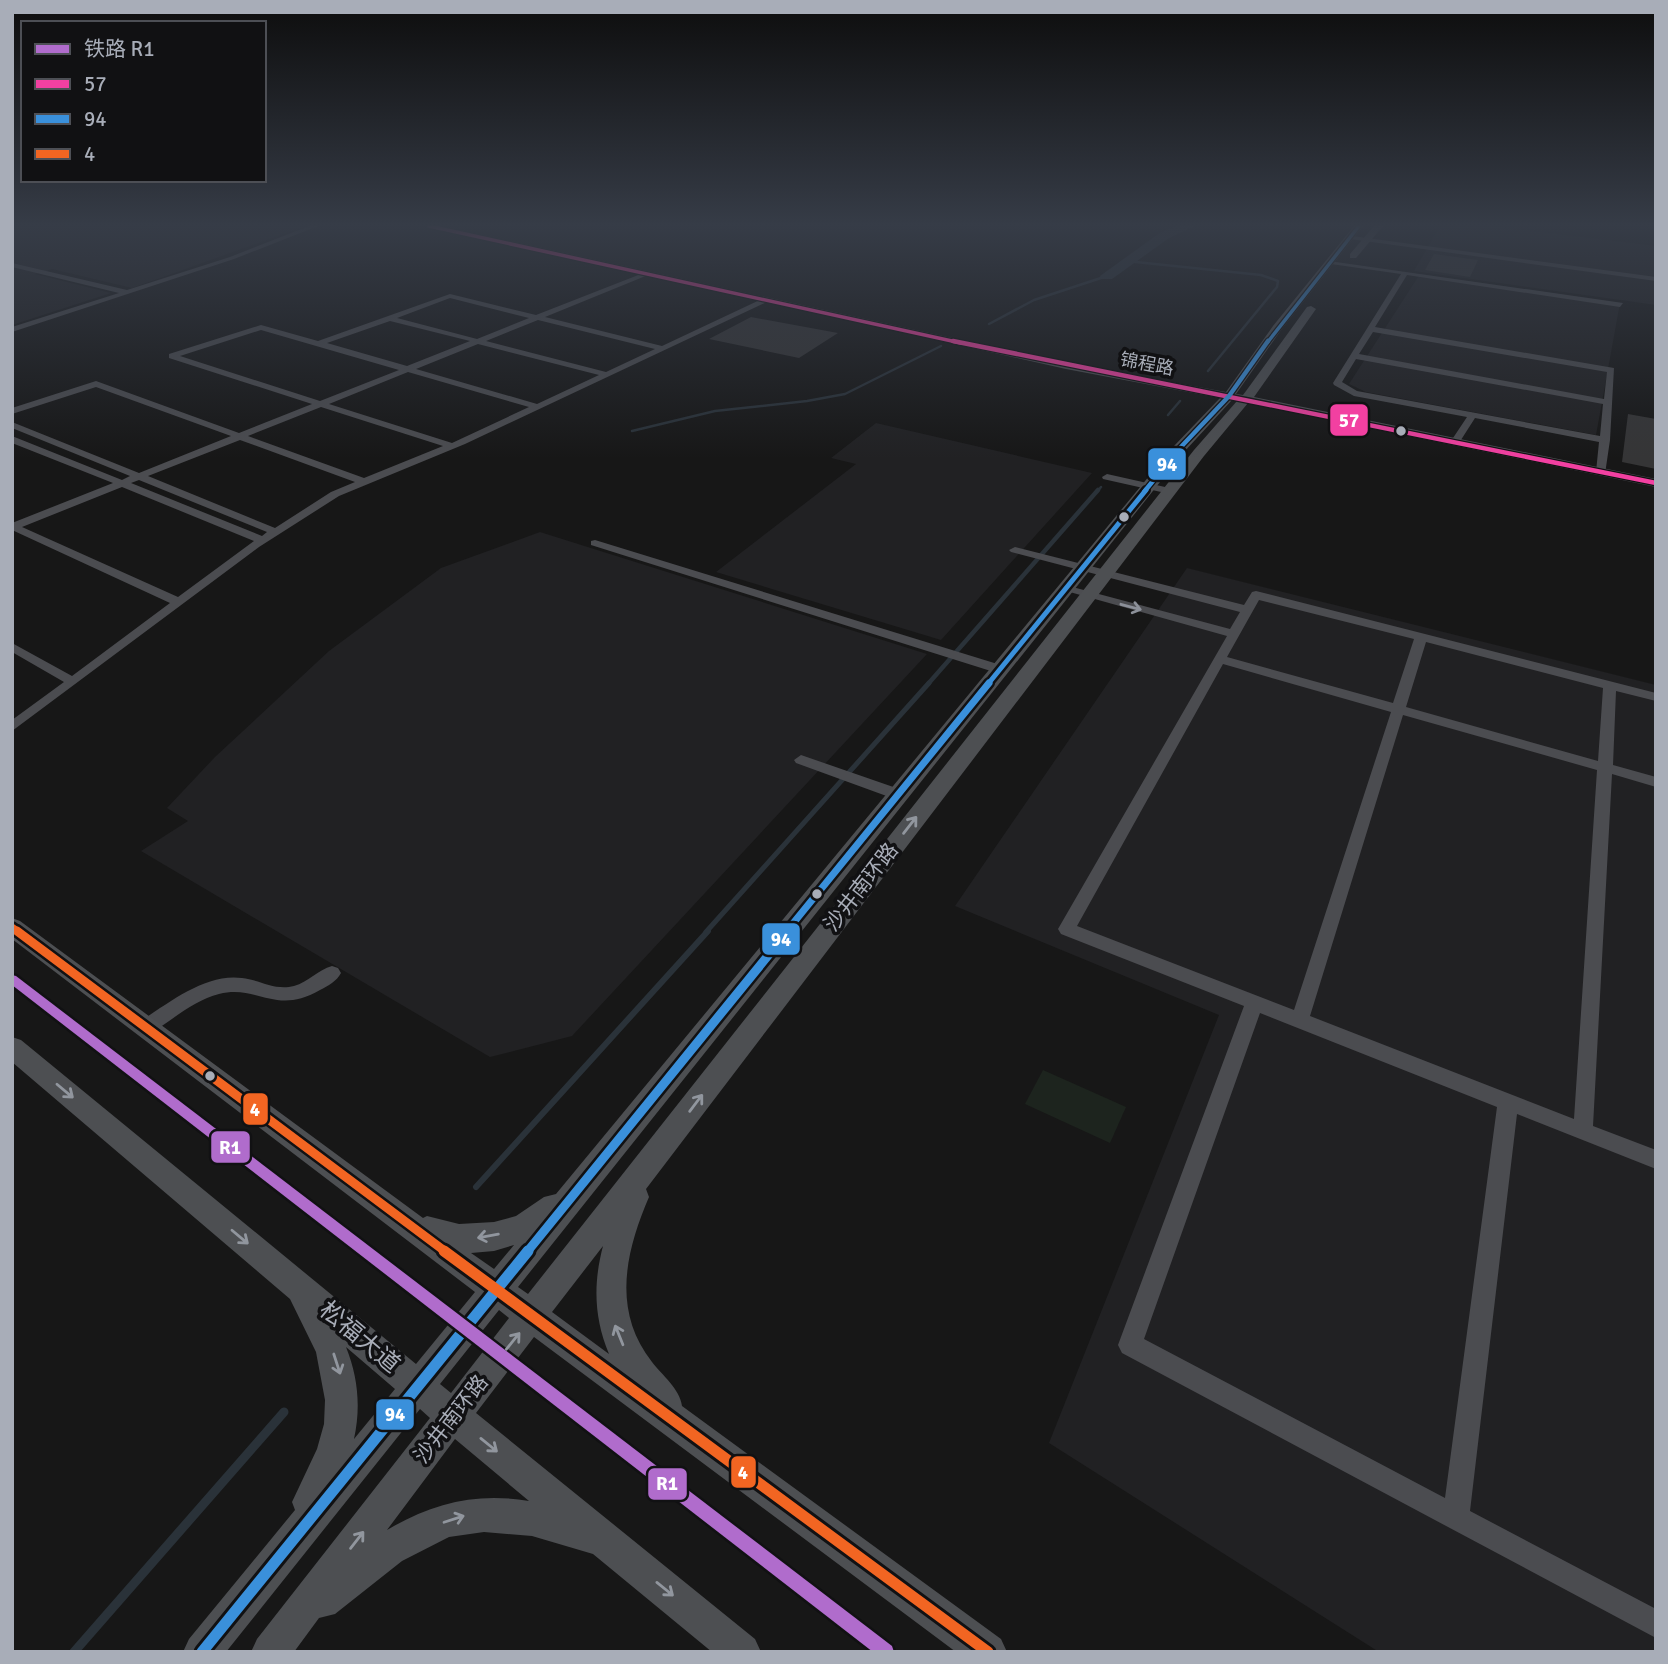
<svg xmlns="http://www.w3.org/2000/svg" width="1668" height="1664" viewBox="0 0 1668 1664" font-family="Signika,'Noto Sans SC',sans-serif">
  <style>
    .built { fill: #212123 }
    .green { fill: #1d241e }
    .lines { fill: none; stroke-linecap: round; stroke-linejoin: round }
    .stream-far4 { stroke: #2a3239; stroke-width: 2.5 }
    .stream-far3 { stroke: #2a3239; stroke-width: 4.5 }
    .stream-far2 { stroke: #2a3239; stroke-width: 5 }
    .stream-far1 { stroke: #2a3239; stroke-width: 6 }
    .stream { stroke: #2a3239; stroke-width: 9 }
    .river { fill: #2a3239; fill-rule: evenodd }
    .building { fill: #353536 }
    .minor { fill: #4b4c50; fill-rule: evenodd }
    .major { fill: #4d4f52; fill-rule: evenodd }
    .bus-1-far1-casing { stroke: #111113; stroke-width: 6 }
    .bus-1-casing { stroke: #111113; stroke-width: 7 }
    .bus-2-far5-casing { stroke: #111113; stroke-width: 6 }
    .bus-2-far4-casing { stroke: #111113; stroke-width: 7 }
    .bus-2-far3-casing { stroke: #111113; stroke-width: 10 }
    .bus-2-far2-casing { stroke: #111113; stroke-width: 12 }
    .bus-2-far1-casing { stroke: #111113; stroke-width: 14 }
    .bus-2-casing { stroke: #111113; stroke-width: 17 }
    .bus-3-far2-casing { stroke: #111113; stroke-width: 12 }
    .bus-3-far1-casing { stroke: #111113; stroke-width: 14 }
    .bus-3-casing { stroke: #111113; stroke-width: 17 }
    .bus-1-far1 { stroke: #f240a1; stroke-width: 3.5 }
    .bus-1 { stroke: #f240a1; stroke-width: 4.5 }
    .bus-2-far5 { stroke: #3a90db; stroke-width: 3.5 }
    .bus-2-far4 { stroke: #3a90db; stroke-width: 4.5 }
    .bus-2-far3 { stroke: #3a90db; stroke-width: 5 }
    .bus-2-far2 { stroke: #3a90db; stroke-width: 7 }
    .bus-2-far1 { stroke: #3a90db; stroke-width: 9 }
    .bus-2 { stroke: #3a90db; stroke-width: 11 }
    .bus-3-far2 { stroke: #f26522; stroke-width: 7 }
    .bus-3-far1 { stroke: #f26522; stroke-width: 9 }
    .bus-3 { stroke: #f26522; stroke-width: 11 }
    .rail-1-casing { stroke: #111113; stroke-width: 5 }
    .rail-1 { fill: #b06ccc; fill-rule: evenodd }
    .oneway { stroke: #8c9099 }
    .oneway2 { stroke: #91969e }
    .bus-dot { fill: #a8adb8; stroke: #111113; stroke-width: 2.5 }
    .labels { text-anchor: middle; stroke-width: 7; stroke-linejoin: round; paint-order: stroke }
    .far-street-label { font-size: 18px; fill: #a8adb8; stroke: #111113 }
    .street-label { font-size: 21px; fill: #a8adb8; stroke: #111113 }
    .near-street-label { font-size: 24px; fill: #a8adb8; stroke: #111113 }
    .line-badge { stroke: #111113; stroke-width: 2.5 }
    .badge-label { font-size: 19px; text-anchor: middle; font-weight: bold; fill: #fff }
  </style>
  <rect width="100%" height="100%" fill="#171717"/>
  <!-- built -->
  <path class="built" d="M12,226H306L132,288L52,269L35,274L111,293L12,325Z
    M1440,226H1492L1656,246V305L1414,271Z
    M1420,274L1620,303L1596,435L1366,392L1349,384Z
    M876,423L1092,473L941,640L716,572L856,464L831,458Z
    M540,532L927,654L572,1036L490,1057L141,851L188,821L167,808L215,757L329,651L441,568Z
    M1187,568L1656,685V1652H1379L1049,1443L1219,1015L955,906Z"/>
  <!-- green -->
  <path class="green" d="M1043,1070L1126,1107L1110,1143L1025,1104Z"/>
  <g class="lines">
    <!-- stream-far4 -->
    <path class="stream-far4" d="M1126,261L1261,275L1278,281L1277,287L1208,371
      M989,324L1034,300L1107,276
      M1168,415L1180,401
      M632,431L715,411L807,401L845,394L941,346
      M1097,492L1101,487"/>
    <!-- stream-far3 -->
    <path class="stream-far3" d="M928,684L1098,490"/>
    <!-- stream-far2 -->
    <path class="stream-far2" d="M706,932L929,683"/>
    <!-- stream-far1 -->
    <path class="stream-far1" d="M476,1187L708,931"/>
    <!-- stream -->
    <path class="stream" d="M74,1652L284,1412"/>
    <!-- river -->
    <path class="river" d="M1177,226H1195L1169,238L1112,279H1102L1100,276L1161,232Z"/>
  </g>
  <!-- building -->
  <path class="building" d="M1434,254L1478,260L1470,277L1425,270Z
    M751,317L838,333L799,358L709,339Z
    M1628,414L1656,419V469L1622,462Z"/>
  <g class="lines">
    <!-- minor -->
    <path class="minor" d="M309,226H318L234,259L12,332V327L119,293L12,267V263L127,290L230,257Z
      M1352,236L1656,277V281L1350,239Z
      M1329,261L1623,303L1620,307L1407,275L1375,327L1614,368L1610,440L1605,474L1596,472L1599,442L1475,418L1459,443L1456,444L1451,441L1467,417L1354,396L1334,385L1333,383L1401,274L1331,264ZM1373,332L1607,372L1604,399L1359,354ZM1356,359L1603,404L1600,436L1357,391L1342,382Z
      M646,272L648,275L545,317L662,346L764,298L771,300L465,444L339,496L259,547L12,731V720L64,682L12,652V643L72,676L170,603L12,530V523L113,483L12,443V436L122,480L130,476L12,428V422L139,473L231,436L96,387L12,414V408L96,381L239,433L312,404L169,358V354L261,325L318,341L450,294L536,315ZM450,298L529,318L477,339L397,318ZM538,320L655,349L606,372L486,341ZM390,321L470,341L407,366L327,343ZM261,330L399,370L320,401L180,356ZM478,344L599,375L537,404L416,369ZM408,372L529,407L452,443L329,404ZM321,407L443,446L364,478L248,436ZM240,440L355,482L331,492L275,528L148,476ZM139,480L267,532L262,536L131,483ZM122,487L254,541L178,597L22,527Z
      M1107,474L1174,489L1175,491L1170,494L1103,479L1102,477Z
      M595,540L1004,666L1006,669L999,673L994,672L591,545V541Z
      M1015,547L1244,605L1252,592L1256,591L1656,693V701L1616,691L1613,765L1656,777V787L1612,774L1593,1126L1656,1150V1169L1517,1114L1470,1511L1656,1609V1638L1122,1353L1118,1345L1244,1006L1061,934L1058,929L1227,636L1059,589L1065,585L1230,629L1240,612L1011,552L1009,550ZM1259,600L1414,639L1393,703L1227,657ZM1426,642L1603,688L1598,761L1406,707ZM1223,664L1391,712L1294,1010L1077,926ZM1403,715L1597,770L1574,1119L1310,1016ZM1260,1013L1497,1107L1445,1498L1144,1339Z
      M801,755L902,790L905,794L897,799L892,798L796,763L794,760Z
      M332,966L338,968L341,973C337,981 328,986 320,990C275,1016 258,984 219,994C195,1000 173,1019 153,1032L146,1035L139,1032L137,1027L139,1022C169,1003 205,973 242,978C260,980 275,991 294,986C308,982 318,970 332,966Z"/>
    <!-- major -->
    <path class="major" d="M425,226H442L1066,363L1226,392L1273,326L1354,226H1363L1281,330L1236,394L1243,395L1246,391L1307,307L1311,306L1316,309L1254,397L1656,479V487L1248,403L1204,456L646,1189L649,1197C625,1253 612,1311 652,1362C662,1375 680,1389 682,1406L1001,1639L1007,1652H956L534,1337L476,1413L755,1639L761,1652H712L593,1554L532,1536L484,1532L449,1537L402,1561L335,1614L319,1618L294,1652H251L257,1639L430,1418L420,1409L226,1652H183L189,1639L295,1510L292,1502L317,1449L324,1424L325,1400L316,1352L290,1299L12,1062V1037L21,1040L416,1364L475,1292L12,939V918L20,921L423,1218L427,1216L459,1224L494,1222L516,1216L544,1197L556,1194L1174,446L1220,398L1066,369ZM1232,400L1237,401L1194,450L528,1294L518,1287L1184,452ZM514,1245L494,1269L471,1253L494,1251ZM603,1246C593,1284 594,1318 609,1354L552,1312ZM499,1310L509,1318L451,1393L440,1384ZM346,1347L395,1389L354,1439C361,1407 358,1377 346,1347ZM455,1439L529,1501C477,1492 432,1503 387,1530Z
      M1374,226H1383L1356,258H1350V254Z"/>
    <!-- bus-1-far1 casing -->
    <g class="bus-1-far1-casing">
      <path id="bus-1-far1" d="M429,226L961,343"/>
    </g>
    <!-- bus-1 casing -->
    <g class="bus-1-casing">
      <path id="bus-1" d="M953,341L1656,483"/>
    </g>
    <!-- bus-2-far5 casing -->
    <g class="bus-2-far5-casing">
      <path id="bus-2-far5" d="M1267,343L1359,226"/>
    </g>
    <!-- bus-2-far4 casing -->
    <g class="bus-2-far4-casing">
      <path id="bus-2-far4" d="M1144,492L1179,449L1229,396L1268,341"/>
    </g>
    <!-- bus-2-far3 casing -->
    <g class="bus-2-far3-casing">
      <path id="bus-2-far3" d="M988,684L1146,490"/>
    </g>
    <!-- bus-2-far2 casing -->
    <g class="bus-2-far2-casing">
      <path id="bus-2-far2" d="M786,932L989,683"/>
    </g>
    <!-- bus-2-far1 casing -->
    <g class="bus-2-far1-casing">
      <path id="bus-2-far1" d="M527,1252L788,931"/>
    </g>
    <!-- bus-2 casing -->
    <g class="bus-2-casing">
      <path id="bus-2" d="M202,1652L528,1251"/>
    </g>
    <!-- bus-3-far2 casing -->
    <g class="bus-3-far2-casing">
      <path id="bus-3-far2" d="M12,927L19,932"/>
    </g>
    <!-- bus-3-far1 casing -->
    <g class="bus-3-far1-casing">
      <path id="bus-3-far1" d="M17,931L446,1252"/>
    </g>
    <!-- bus-3 casing -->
    <g class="bus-3-casing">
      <path id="bus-3" d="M444,1251L988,1652"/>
    </g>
    <!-- bus-1-far1 -->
    <use href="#bus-1-far1" class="bus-1-far1"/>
    <!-- bus-1 -->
    <use href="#bus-1" class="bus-1"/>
    <!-- bus-2-far5 -->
    <use href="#bus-2-far5" class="bus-2-far5"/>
    <!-- bus-2-far4 -->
    <use href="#bus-2-far4" class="bus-2-far4"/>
    <!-- bus-2-far3 -->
    <use href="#bus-2-far3" class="bus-2-far3"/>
    <!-- bus-2-far2 -->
    <use href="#bus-2-far2" class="bus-2-far2"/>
    <!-- bus-2-far1 -->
    <use href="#bus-2-far1" class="bus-2-far1"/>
    <!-- bus-2 -->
    <use href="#bus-2" class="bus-2"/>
    <!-- bus-3-far2 -->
    <use href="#bus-3-far2" class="bus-3-far2"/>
    <!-- bus-3-far1 -->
    <use href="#bus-3-far1" class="bus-3-far1"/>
    <!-- bus-3 -->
    <use href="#bus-3" class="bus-3"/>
    <!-- rail-1 casing -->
    <g class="rail-1-casing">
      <path id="rail-1" d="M12,975L16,976L892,1646L894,1652H873L12,985Z"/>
    </g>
    <!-- rail-1 -->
    <use href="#rail-1" class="rail-1"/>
  </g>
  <!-- one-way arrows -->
  <defs><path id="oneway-shaft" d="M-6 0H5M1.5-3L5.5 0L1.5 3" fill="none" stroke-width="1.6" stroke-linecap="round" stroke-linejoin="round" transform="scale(1.75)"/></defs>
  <use class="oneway" href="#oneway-shaft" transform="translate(1131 607) rotate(15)"/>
  <g class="oneway2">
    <use href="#oneway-shaft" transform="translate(910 825) rotate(-52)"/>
    <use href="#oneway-shaft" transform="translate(65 1091) rotate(40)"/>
    <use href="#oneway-shaft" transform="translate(696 1103) rotate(-53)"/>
    <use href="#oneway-shaft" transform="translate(488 1236) rotate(170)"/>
    <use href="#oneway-shaft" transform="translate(240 1237) rotate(40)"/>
    <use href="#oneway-shaft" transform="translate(619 1335) rotate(-112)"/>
    <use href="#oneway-shaft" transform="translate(513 1341) rotate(-51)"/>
    <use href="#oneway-shaft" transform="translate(337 1364) rotate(72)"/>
    <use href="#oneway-shaft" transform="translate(489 1445) rotate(39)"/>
    <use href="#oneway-shaft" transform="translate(454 1519) rotate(-18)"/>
    <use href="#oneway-shaft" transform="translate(357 1540) rotate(-52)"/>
    <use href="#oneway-shaft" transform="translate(665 1589) rotate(39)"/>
  </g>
  <!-- sky -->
  <linearGradient id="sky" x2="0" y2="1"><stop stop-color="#0d0d0d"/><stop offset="0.49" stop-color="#363c47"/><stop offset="1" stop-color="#363c47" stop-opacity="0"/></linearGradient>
  <rect width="1668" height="459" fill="url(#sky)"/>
  <!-- markers -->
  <g class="bus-dot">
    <circle cx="1401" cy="431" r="6"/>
    <circle cx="1124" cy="517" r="6"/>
    <circle cx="817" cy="894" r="6"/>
    <circle cx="210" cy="1076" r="6"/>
  </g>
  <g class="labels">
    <!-- far-street labels -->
    <g class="far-street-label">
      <text transform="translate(1147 364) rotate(11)" y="6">锦程路</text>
    </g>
    <!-- street labels -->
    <g class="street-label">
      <text transform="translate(861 887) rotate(-52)" y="7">沙井南环路</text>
      <text transform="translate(451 1419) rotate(-52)" y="7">沙井南环路</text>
    </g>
    <!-- near-street labels -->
    <g class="near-street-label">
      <text transform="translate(360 1337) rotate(40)" y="8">松福大道</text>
    </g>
  </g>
  <g class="line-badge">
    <rect x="1329" y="403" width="40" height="34" rx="7" fill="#f240a1"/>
    <rect x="1147" y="447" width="40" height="34" rx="7" fill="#3a90db"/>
    <rect x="761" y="922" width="40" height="34" rx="7" fill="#3a90db"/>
    <rect x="242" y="1092" width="27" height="34" rx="7" fill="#f26522"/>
    <rect x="210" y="1130" width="41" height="34" rx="7" fill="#b06ccc"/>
    <rect x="375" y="1398" width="40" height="33" rx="7" fill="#3a90db"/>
    <rect x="730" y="1455" width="27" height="34" rx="7" fill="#f26522"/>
    <rect x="647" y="1467" width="41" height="34" rx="7" fill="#b06ccc"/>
  </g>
  <g class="badge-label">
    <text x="1349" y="427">57</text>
    <text x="1167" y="471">94</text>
    <text x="781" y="946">94</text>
    <text x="255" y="1116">4</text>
    <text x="230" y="1154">R1</text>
    <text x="395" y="1421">94</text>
    <text x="743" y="1479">4</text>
    <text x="667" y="1490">R1</text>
  </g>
  <!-- border -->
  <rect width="1668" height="1664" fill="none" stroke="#a8adb8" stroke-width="28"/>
  <!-- legend -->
  <rect x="21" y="21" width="245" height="161" fill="#111113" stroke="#4d4f55" stroke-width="2"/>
  <rect x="35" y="44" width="35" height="10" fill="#b06ccc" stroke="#4d4f55" stroke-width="2"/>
  <text x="84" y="56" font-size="21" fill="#a8adb8">铁路 R1</text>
  <rect x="35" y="79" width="35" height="10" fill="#f240a1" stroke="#4d4f55" stroke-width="2"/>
  <text x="84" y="91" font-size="21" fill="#a8adb8">57</text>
  <rect x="35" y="114" width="35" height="10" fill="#3a90db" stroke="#4d4f55" stroke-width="2"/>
  <text x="84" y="126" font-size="21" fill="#a8adb8">94</text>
  <rect x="35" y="149" width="35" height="10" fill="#f26522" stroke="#4d4f55" stroke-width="2"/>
  <text x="84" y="161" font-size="21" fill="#a8adb8">4</text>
</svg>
